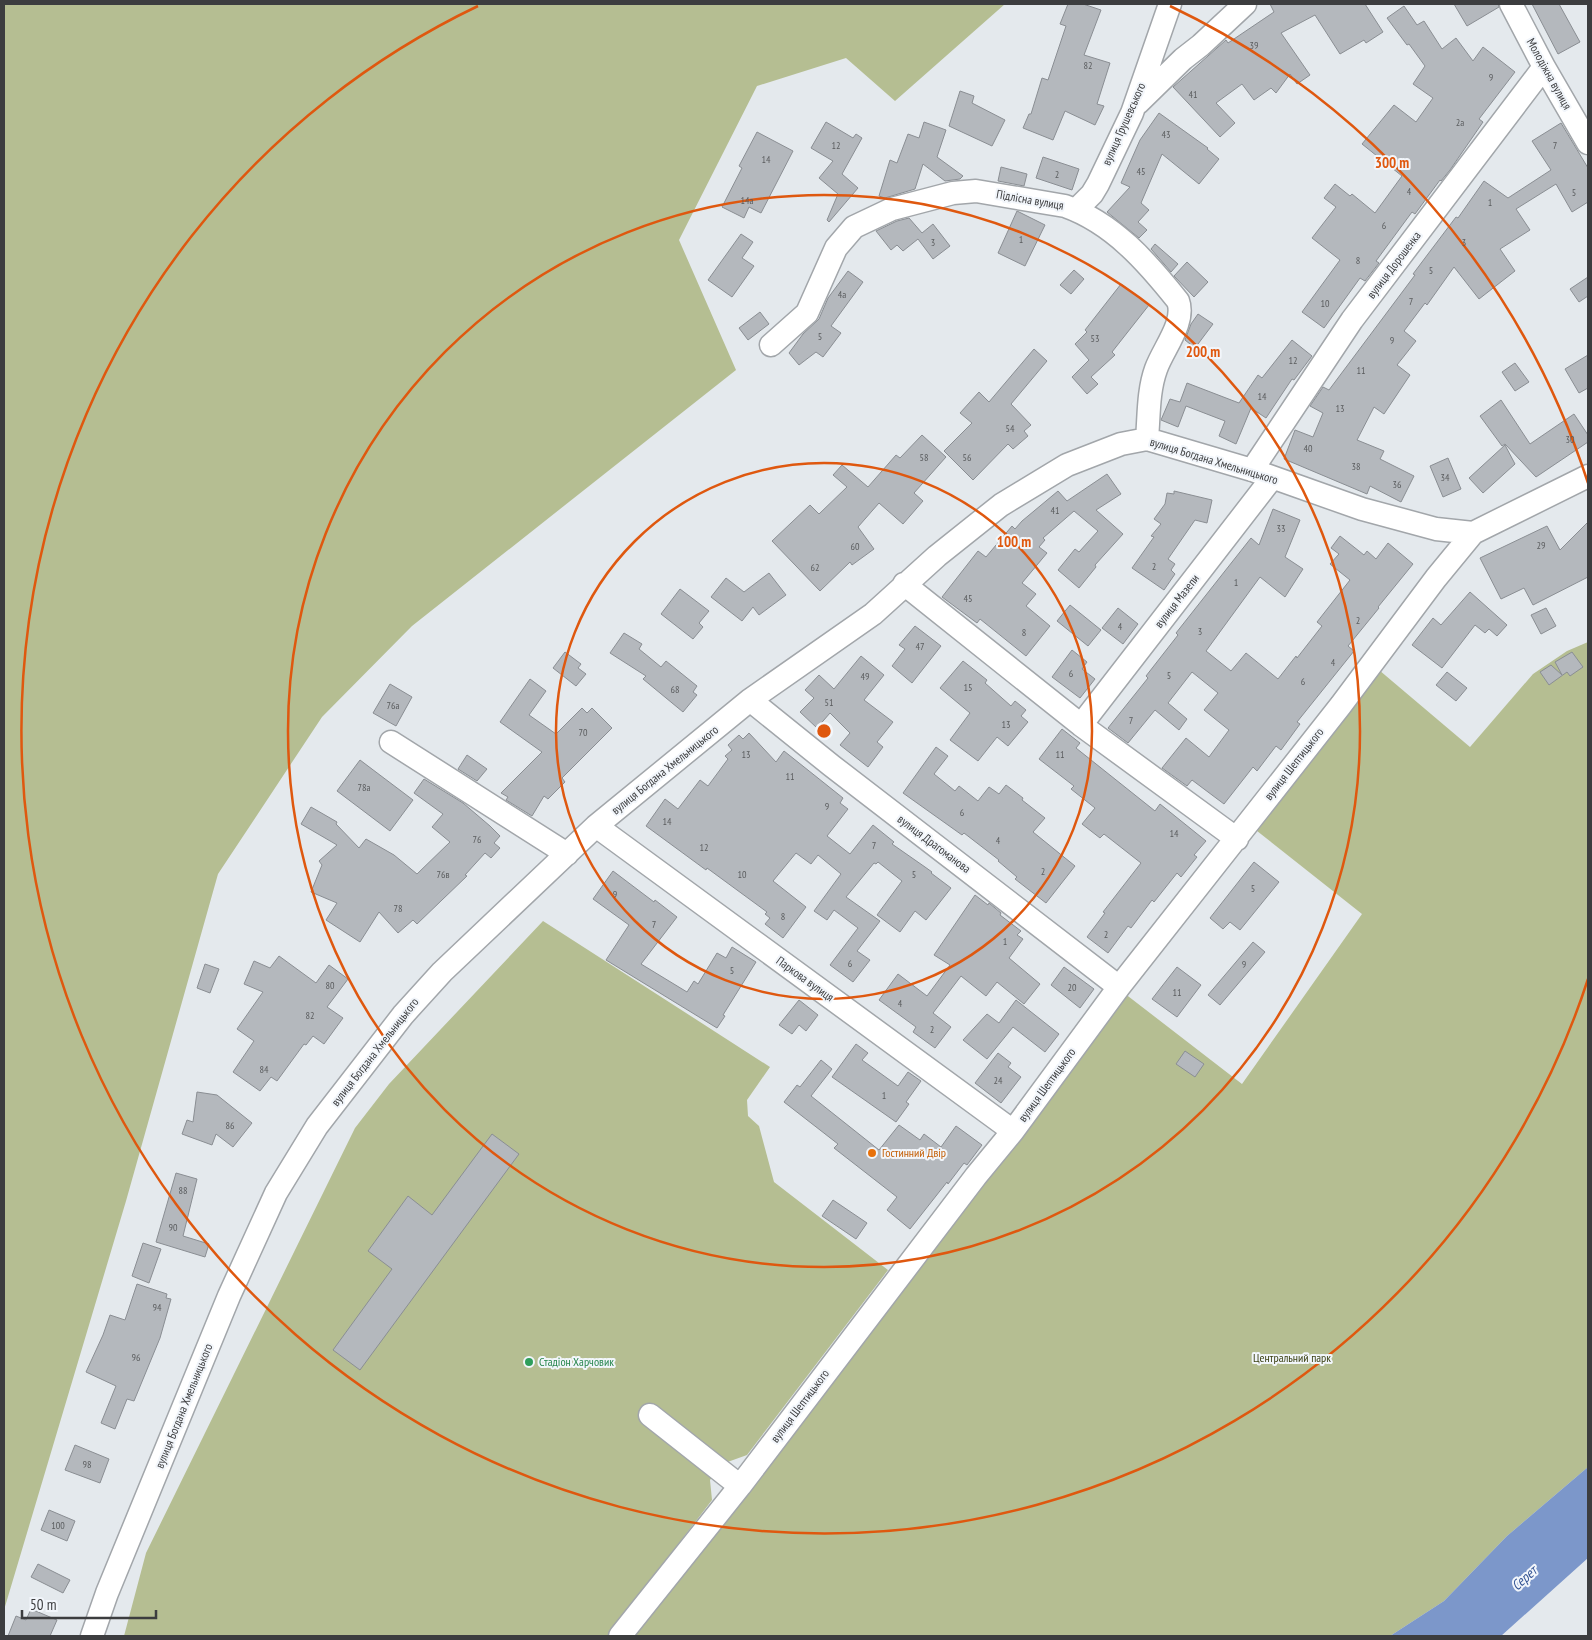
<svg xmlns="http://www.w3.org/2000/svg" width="1592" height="1640" viewBox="0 0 1592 1640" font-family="'PT Sans Narrow',sans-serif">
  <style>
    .green { fill: #b5be92 }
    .water { fill: #7c97ca }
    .building { fill: #b4b8bd; stroke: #8a8e93 }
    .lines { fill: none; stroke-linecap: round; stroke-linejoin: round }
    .minor-casing { stroke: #a2a6aa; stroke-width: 25 }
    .minor { stroke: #fff; stroke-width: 22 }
    .ring { fill: none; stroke: #df580f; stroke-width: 2.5 }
    .food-dot { fill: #e8710a; stroke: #f2f6fb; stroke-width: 2 }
    .leisure-dot { fill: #2e9e5b; stroke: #f2f6fb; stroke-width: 2 }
    .labels { text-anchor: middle; stroke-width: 4; stroke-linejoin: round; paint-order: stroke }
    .number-label { font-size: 10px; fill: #5a5c5e }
    .street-label { font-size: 12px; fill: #3c3d3f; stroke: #f2f6fb }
    .food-label { font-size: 12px; fill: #c56008; stroke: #f2f6fb; text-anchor: start }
    .park-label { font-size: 12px; fill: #3b4214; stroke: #f2f6fb }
    .leisure-label { font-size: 12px; fill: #27864d; stroke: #f2f6fb; text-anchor: start }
    .water-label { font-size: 14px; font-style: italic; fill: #345494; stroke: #f2f6fb }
    .centre { fill: #df580f; stroke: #f2f6fb; stroke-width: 2.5 }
    .ring-label { font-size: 15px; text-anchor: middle; font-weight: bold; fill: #df580f; stroke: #f2f6fb; stroke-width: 4; stroke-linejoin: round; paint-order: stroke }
  </style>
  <rect width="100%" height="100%" fill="#e4e9ed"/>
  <!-- green -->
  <path class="green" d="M4,4H1005L895,101L846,58L757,86L679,240L736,370L412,626L322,717L218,874L126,1201L4,1610Z
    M1588,642V1467L1507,1536L1444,1601L1390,1636H633L1124,993L1242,1084L1362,914L1252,827L1379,670L1470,747L1533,674L1567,651Z
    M543,921L770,1067L747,1100L748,1116L759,1126L774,1182L888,1270L747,1455L722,1464L710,1480L712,1500L608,1636H124L146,1553L355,1128L389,1084Z"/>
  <!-- water -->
  <path class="water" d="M1588,1467V1558L1501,1636H1390L1444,1601L1507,1536Z"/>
  <!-- building -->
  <path class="building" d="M1068,4H1083L1101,10L1084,55L1110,63L1097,104L1104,106L1095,125L1065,111L1053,140L1023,128L1029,114H1031L1042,78L1048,80L1066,26L1060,24Z
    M1270,4H1365L1383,32L1366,43L1364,40L1340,54L1315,15L1281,33L1310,75L1297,84L1290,74L1276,93L1271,88L1254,100L1242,84L1216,103L1235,123L1220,137L1173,87L1226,40L1228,43L1274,12Z
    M1454,4H1498L1499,7L1467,26Z
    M1532,4H1559L1580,42L1558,54Z
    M1404,6L1417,25L1424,21L1442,49L1456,38L1473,61L1483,47L1515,72L1479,119L1483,122L1450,170L1441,181L1440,180L1415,214L1412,212L1376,261L1379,263L1365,281L1360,278L1324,328L1302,312L1340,260L1312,238L1336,207L1324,198L1335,184L1350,196L1352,194L1375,213L1402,176L1362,144L1394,105L1416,122L1433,98L1413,84L1425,66L1409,44L1407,45L1387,18Z
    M960,91L974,96L972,103L1005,120L992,146L949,126Z
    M1159,113L1208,148L1207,149L1219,159L1199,184L1162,154L1141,203L1149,210L1138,222L1147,230L1139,238L1107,212L1130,187L1121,183L1140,140Z
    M826,122L853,138L856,134L862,138L842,174L858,188L829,222L827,220L838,194L819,178L833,161L811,148Z
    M924,122L946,130L937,157L963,176L960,179L945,181L923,164L915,189L885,198L879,196L890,160L897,163L908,134L919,138Z
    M1561,123L1588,168V202L1572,212L1556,184L1516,209L1530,230L1500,249L1515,271L1479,299L1454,267L1427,305L1425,303L1404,331L1416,341L1397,365L1410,375L1384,414L1374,407L1357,440L1384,451L1380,459L1414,476L1401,502L1370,486L1367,494L1284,459L1295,430L1313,437L1323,413L1310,406L1323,387L1329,390L1415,275L1413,274L1428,254L1456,217L1458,218L1484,181L1508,198L1551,170L1532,141Z
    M757,132L793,151L761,213L749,207L744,218L722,207L742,168L739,166Z
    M1043,157L1079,169L1072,190L1036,178Z
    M1001,167L1027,174L1024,186L998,181Z
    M1017,211L1045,225L1025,266L998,253Z
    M909,218L922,233L933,224L950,246L933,259L918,239L903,251L897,245L891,250L876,231L897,221Z
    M741,234L753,242L742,258L754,266L732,297L708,280Z
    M1155,244L1178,264L1171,272L1151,249Z
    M1187,262L1208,282L1194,297L1174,276Z
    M1074,270L1084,279L1071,294L1060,285Z
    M848,271L863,282L831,326L841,333L823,357L816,352L799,365L789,353L803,334L819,319L828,298Z
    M1588,277V296L1579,302L1570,289Z
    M1121,284L1149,305L1112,352L1115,355L1091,377L1098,384L1087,394L1072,377L1089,360L1075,344L1087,332L1085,330Z
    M760,312L769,324L748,340L739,328Z
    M1198,314L1213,324L1195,348L1185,340L1191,324Z
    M1292,340L1312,356L1294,380L1292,379L1266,418L1251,408L1236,444L1219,436L1225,421L1186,406L1178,427L1161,420L1170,399L1180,402L1187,383L1239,403L1258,375L1262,378Z
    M1034,349L1047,361L1011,404L1031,425L1024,431L1028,436L1013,449L1008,444L973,480L944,451L972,423L960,413L979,392L989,402Z
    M1588,355V388L1579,393L1565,369Z
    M1515,363L1529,382L1515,391L1502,372Z
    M1501,400L1530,444L1574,414L1588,435V442L1536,477L1505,444L1502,446L1480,416Z
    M922,435L946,457L914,493L923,501L903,524L879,503L858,527L874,549L852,565L850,562L820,591L772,541L810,505L819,514L847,487L833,475L842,465L868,487L896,455L900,458Z
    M1505,445L1515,464L1483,493L1469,478Z
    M1448,458L1461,489L1443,497L1430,466Z
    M1107,474L1121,494L1096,510L1123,534L1095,565L1096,567L1079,588L1058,570L1075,549L1079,552L1098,531L1074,511L1043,538L1045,540L1039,547L1047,553L1022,583L1036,594L1026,606L1050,626L1026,656L980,619L977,623L942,597L978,551L986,557L1012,526L1015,529L1022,521L1058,491L1067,501Z
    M1174,491L1212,500L1207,523L1195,520L1168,559L1175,564L1171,570L1175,574L1164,590L1132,568L1154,537L1151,536L1161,524L1154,519L1165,504L1167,493L1174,494Z
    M1273,509L1300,520L1285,557L1303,569L1285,597L1260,577L1206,651L1231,671L1246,653L1278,679L1296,656L1297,658L1322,626L1317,622L1350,580L1330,564L1339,554L1331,548L1340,536L1364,555L1367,551L1376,559L1388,543L1413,564L1378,607L1379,608L1348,646L1354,651L1297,722L1300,724L1281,750L1276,746L1257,771L1253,767L1224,804L1192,780L1187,786L1162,768L1186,738L1209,757L1229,730L1204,710L1218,693L1192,672L1168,703L1187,719L1179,730L1155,710L1128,743L1108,728L1148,678L1146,676L1178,635L1176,633L1251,538L1259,545Z
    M1588,522V577L1533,605L1524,588L1501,599L1480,558L1547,526L1560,550Z
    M769,573L786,595L759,615L753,607L742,621L711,597L726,578L744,592Z
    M680,589L709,611L699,623L703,627L693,639L661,614Z
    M1470,592L1507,625L1497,636L1489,629L1485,633L1475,625L1442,668L1412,645L1433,618L1441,625Z
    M1070,605L1101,630L1088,646L1057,621Z
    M1118,608L1138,624L1123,644L1102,628Z
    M1546,608L1556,626L1541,634L1531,615Z
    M915,626L941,646L912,683L892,666L905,649L899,645Z
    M624,633L642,644L639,649L661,667L666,661L697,686L693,692L697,695L683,712L643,679L646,676L610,653Z
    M1072,650L1087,662L1082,669L1095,679L1080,698L1052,677Z
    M565,652L581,664L578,668L586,674L576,686L553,668Z
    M1572,652L1583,667L1570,676L1567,672L1549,685L1540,672L1551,665L1562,675L1555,662Z
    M861,656L884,675L864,700L893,722L877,742L883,747L868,767L840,745L850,733L830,713L817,728L800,712L814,698L805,690L819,675L834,689Z
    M963,661L987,680L985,683L1011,706L1015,701L1026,710L1021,716L1028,722L1008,746L997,737L978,761L950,740L970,713L940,688Z
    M1447,672L1467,688L1456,701L1436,685Z
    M530,679L546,691L529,715L556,734L582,708L587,713L592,708L612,728L562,778L565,782L548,799L544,796L532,816L506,800L508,797L501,793L542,752L500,722Z
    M390,684L412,697L396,726L373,713Z
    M1062,729L1080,743L1076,748L1155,811L1160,804L1206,841L1194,855L1197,857L1181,877L1177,873L1154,902L1152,900L1131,928L1128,926L1108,953L1087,937L1105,913L1103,912L1141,863L1104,834L1100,838L1082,824L1095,808L1071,789L1074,786L1039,759Z
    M749,733L776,762L784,751L843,798L840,803L848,809L827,836L850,854L873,825L894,842L892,844L925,867L932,872L931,873L951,888L926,920L915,911L900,932L877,915L902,881L878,862L876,864L874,863L846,897L880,921L857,951L870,960L853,982L830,965L858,928L834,910L827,920L814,911L841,874L818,855L811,864L796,853L773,881L806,907L783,938L765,924L770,918L765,914L767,912L707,868L706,870L646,826L665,799L678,809L700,780L708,786L728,759L725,756L732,750L728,745L739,735L743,739Z
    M936,747L948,756L934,774L955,791L959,786L978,801L989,787L999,794L1006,785L1023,798L1022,800L1045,818L1033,832L1075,866L1046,903L1015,879L1017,877L998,861L999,860L964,833L962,835L903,793Z
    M467,755L487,769L477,781L458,769Z
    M360,760L413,800L390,831L337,791Z
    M424,779L463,803L490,826L500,836L494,843L500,848L491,858L485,853L465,875L467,876L417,924L413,920L398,933L379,912L360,942L326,920L337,903L311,892L322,865L319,861L337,845L301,824L311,807L337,822L336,824L359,848L366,839L394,855L417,874L450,842L432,827L443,814L414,793Z
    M1254,862L1279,882L1240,930L1230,922L1223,929L1210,918Z
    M613,871L654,902L655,900L677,917L641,964L687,992L694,981L698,984L717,953L726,958L732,947L756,962L723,1015L725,1016L717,1028L606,960L629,925L593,899Z
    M975,895L988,905L989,903L1001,913L1000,915L1021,931L1017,935L1023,939L1009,958L1040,984L1024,1004L997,982L986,996L961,976L933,1013L951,1027L935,1048L913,1032L916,1027L879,1000L898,974L927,996L950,965L934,955Z
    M1253,942L1265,952L1220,1005L1208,995Z
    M279,956L316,983L329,965L348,979L327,1007L343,1018L324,1044L313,1036L306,1045L304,1044L277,1081L271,1077L260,1091L233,1072L254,1041L237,1029L263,992L244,984L254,961L270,968Z
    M205,964L219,969L210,993L197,988Z
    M1064,967L1094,989L1080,1008L1051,985Z
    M1177,967L1201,985L1177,1017L1152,999Z
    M799,1000L818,1015L806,1031L799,1025L792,1034L779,1025Z
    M1016,1000L1059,1034L1045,1052L1013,1027L987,1059L963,1040L987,1014L999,1023Z
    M856,1044L868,1053L862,1060L898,1086L908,1072L921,1081L906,1102L909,1104L896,1122L832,1077Z
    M1185,1051L1204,1064L1195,1077L1176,1064Z
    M998,1053L1011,1063L1008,1067L1021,1077L1001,1103L975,1083Z
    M821,1060L832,1069L811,1096L879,1150L899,1125L920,1140L924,1134L941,1147L956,1126L982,1145L967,1165L964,1163L948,1184L947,1182L910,1229L887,1210L897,1197L834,1148L838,1144L784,1102L797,1085L800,1087Z
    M197,1092L217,1095L252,1123L233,1147L216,1134L212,1145L182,1134L187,1120L193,1122Z
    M492,1134L519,1154L360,1370L333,1350L392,1269L368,1251L408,1196L432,1215Z
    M176,1173L197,1179L183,1236L209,1244L205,1257L156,1242Z
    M833,1200L867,1223L856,1239L822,1216Z
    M143,1243L161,1249L149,1283L132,1276Z
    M137,1284L167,1294L166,1298L171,1299L160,1338L134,1401L127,1399L115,1429L101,1423L116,1386L86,1372L103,1335L110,1315L125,1320Z
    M75,1445L109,1459L100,1483L65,1470Z
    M49,1510L75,1521L67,1541L41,1530Z
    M38,1564L70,1580L63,1593L31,1577Z
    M31,1609L57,1620L50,1636H8L16,1616L26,1620Z"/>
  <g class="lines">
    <!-- minor casing -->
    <g class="minor-casing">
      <path id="minor" d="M1511,4L1544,67L1588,143
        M1138,103L1183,59L1201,45L1245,4
        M1076,210L1092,194L1098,184L1132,113L1170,4
        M771,345L807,313L836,248L854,227L892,209L953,193L976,191L1065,206C1113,223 1147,262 1178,301C1186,322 1163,349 1156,369C1148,391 1149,416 1147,439
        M1252,470L1352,320L1544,67
        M904,584L1081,725L1237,839
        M750,700L832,766L1119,987
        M1081,725L1272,478
        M391,742L567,854
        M596,826L1013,1131
        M650,1415L740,1486
        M92,1636L107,1593L229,1296L276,1193L317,1126L403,1015L442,972L596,826L750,700L873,614L937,556L1001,505L1067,465L1121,444L1147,439L1252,470L1362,509L1436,529L1473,533L1588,476
        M620,1636L740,1486L976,1176L1013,1131L1119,987L1341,705L1436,578L1473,533"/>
    </g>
    <!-- minor -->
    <use href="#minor" class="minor"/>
  </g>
  <!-- distance rings -->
  <g class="ring">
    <circle cx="824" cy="731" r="268"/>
    <circle cx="824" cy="731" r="536"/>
    <path d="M1588 979A803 803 0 1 1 478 6M1170 6A803 803 0 0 1 1588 483"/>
  </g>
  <!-- markers -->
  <circle class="food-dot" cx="872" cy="1153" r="5"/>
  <circle class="leisure-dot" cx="529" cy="1362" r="5"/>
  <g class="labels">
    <!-- number labels -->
    <g class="number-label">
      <text x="1254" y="49">39</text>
      <text x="1088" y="69">82</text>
      <text x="1491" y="81">9</text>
      <text x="1193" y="98">41</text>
      <text x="1460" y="126">2а</text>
      <text x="1166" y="138">43</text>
      <text x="836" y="149">12</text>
      <text x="1555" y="149">7</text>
      <text x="766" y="163">14</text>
      <text x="1141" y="175">45</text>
      <text x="1057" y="178">2</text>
      <text x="1409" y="195">4</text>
      <text x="1574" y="196">5</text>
      <text x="747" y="204">14а</text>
      <text x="1490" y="206">1</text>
      <text x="1384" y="229">6</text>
      <text x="1021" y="243">1</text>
      <text x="933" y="246">3</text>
      <text x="1464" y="246">3</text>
      <text x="1358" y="264">8</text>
      <text x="1431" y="274">5</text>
      <text x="842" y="298">4а</text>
      <text x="1411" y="305">7</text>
      <text x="1325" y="307">10</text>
      <text x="820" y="340">5</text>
      <text x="1095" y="342">53</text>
      <text x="1392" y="344">9</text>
      <text x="1293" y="364">12</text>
      <text x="1361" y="374">11</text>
      <text x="1262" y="400">14</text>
      <text x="1340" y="412">13</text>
      <text x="1010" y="432">54</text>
      <text x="1570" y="443">30</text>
      <text x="1308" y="452">40</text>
      <text x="924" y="461">58</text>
      <text x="967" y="461">56</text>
      <text x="1356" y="470">38</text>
      <text x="1445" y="481">34</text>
      <text x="1397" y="488">36</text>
      <text x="1055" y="514">41</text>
      <text x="1281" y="532">33</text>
      <text x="1541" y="549">29</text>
      <text x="855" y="550">60</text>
      <text x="1154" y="570">2</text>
      <text x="815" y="571">62</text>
      <text x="1236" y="586">1</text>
      <text x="968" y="602">45</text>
      <text x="1358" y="624">2</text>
      <text x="1120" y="630">4</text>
      <text x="1200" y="635">3</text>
      <text x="1024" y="636">8</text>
      <text x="920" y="650">47</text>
      <text x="1333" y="666">4</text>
      <text x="1071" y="677">6</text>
      <text x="1169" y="679">5</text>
      <text x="865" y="680">49</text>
      <text x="1303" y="685">6</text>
      <text x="968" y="691">15</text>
      <text x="675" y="693">68</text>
      <text x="829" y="706">51</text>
      <text x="393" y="709">76а</text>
      <text x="1131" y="724">7</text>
      <text x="1006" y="728">13</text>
      <text x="583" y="736">70</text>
      <text x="746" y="758">13</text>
      <text x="1060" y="758">11</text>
      <text x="790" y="780">11</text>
      <text x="364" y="791">78а</text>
      <text x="827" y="810">9</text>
      <text x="962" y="816">6</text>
      <text x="667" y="825">14</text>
      <text x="1174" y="837">14</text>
      <text x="477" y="843">76</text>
      <text x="998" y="844">4</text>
      <text x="874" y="849">7</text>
      <text x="704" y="851">12</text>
      <text x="1043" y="875">2</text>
      <text x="443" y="878">76в</text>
      <text x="742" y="878">10</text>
      <text x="914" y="878">5</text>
      <text x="1253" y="892">5</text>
      <text x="615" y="898">9</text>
      <text x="398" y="912">78</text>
      <text x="783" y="920">8</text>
      <text x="654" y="928">7</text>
      <text x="1106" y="938">2</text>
      <text x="1005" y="945">1</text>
      <text x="850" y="967">6</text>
      <text x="1244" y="968">9</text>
      <text x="732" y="974">5</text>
      <text x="330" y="989">80</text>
      <text x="1072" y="991">20</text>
      <text x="1177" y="996">11</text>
      <text x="900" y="1007">4</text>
      <text x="310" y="1019">82</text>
      <text x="932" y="1033">2</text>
      <text x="264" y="1073">84</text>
      <text x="998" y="1084">24</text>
      <text x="884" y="1099">1</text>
      <text x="230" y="1129">86</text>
      <text x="183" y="1194">88</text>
      <text x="173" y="1231">90</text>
      <text x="157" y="1311">94</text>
      <text x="136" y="1361">96</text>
      <text x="87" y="1468">98</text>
      <text x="58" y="1529">100</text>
    </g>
    <!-- street labels -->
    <g class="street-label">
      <text transform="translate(1549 74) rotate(61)" y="4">Молодіжна вулиця</text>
      <text transform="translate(1124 124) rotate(-66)" y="4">вулиця Грушевського</text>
      <text transform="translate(1030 200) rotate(10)" y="4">Підлісна вулиця</text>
      <text transform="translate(1394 265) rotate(-53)" y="4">вулиця Дорошенка</text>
      <text transform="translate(1214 461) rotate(17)" y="4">вулиця Богдана Хмельницького</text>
      <text transform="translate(1177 601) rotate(-52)" y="4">вулиця Мазепи</text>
      <text transform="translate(1294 764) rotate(-52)" y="4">вулиця Шептицького</text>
      <text transform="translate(665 770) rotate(-39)" y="4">вулиця Богдана Хмельницького</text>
      <text transform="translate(934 844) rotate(37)" y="4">вулиця Драгоманова</text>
      <text transform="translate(805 979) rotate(36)" y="4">Паркова вулиця</text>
      <text transform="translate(375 1052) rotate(-52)" y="4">вулиця Богдана Хмельницького</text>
      <text transform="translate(1047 1085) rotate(-54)" y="4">вулиця Шептицького</text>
      <text transform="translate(184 1406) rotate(-68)" y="4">вулиця Богдана Хмельницького</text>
      <text transform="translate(800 1406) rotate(-53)" y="4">вулиця Шептицького</text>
    </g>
    <!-- food labels -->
    <g class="food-label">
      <text x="882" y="1157">Гостинний Двір</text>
    </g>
    <!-- park labels -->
    <g class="park-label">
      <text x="1292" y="1362">Центральний парк</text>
    </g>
    <!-- leisure labels -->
    <g class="leisure-label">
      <text x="539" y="1366">Стадіон Харчовик</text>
    </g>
    <!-- water labels -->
    <g class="water-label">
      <text transform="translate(1524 1578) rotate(-42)" y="5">Серет</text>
    </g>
  </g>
  <circle cx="824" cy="731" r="8" class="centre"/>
  <g class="ring-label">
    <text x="1392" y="168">300 m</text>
    <text x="1203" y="357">200 m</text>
    <text x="1014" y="547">100 m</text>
  </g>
  <!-- border -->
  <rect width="1592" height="1640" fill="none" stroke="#3c3d3f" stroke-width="10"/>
  <!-- scale -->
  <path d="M22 1610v8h134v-8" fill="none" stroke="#3c3d3f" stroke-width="2.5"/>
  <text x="30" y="1610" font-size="15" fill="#3c3d3f" stroke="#f2f6fb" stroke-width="4" paint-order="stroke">50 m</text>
</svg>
